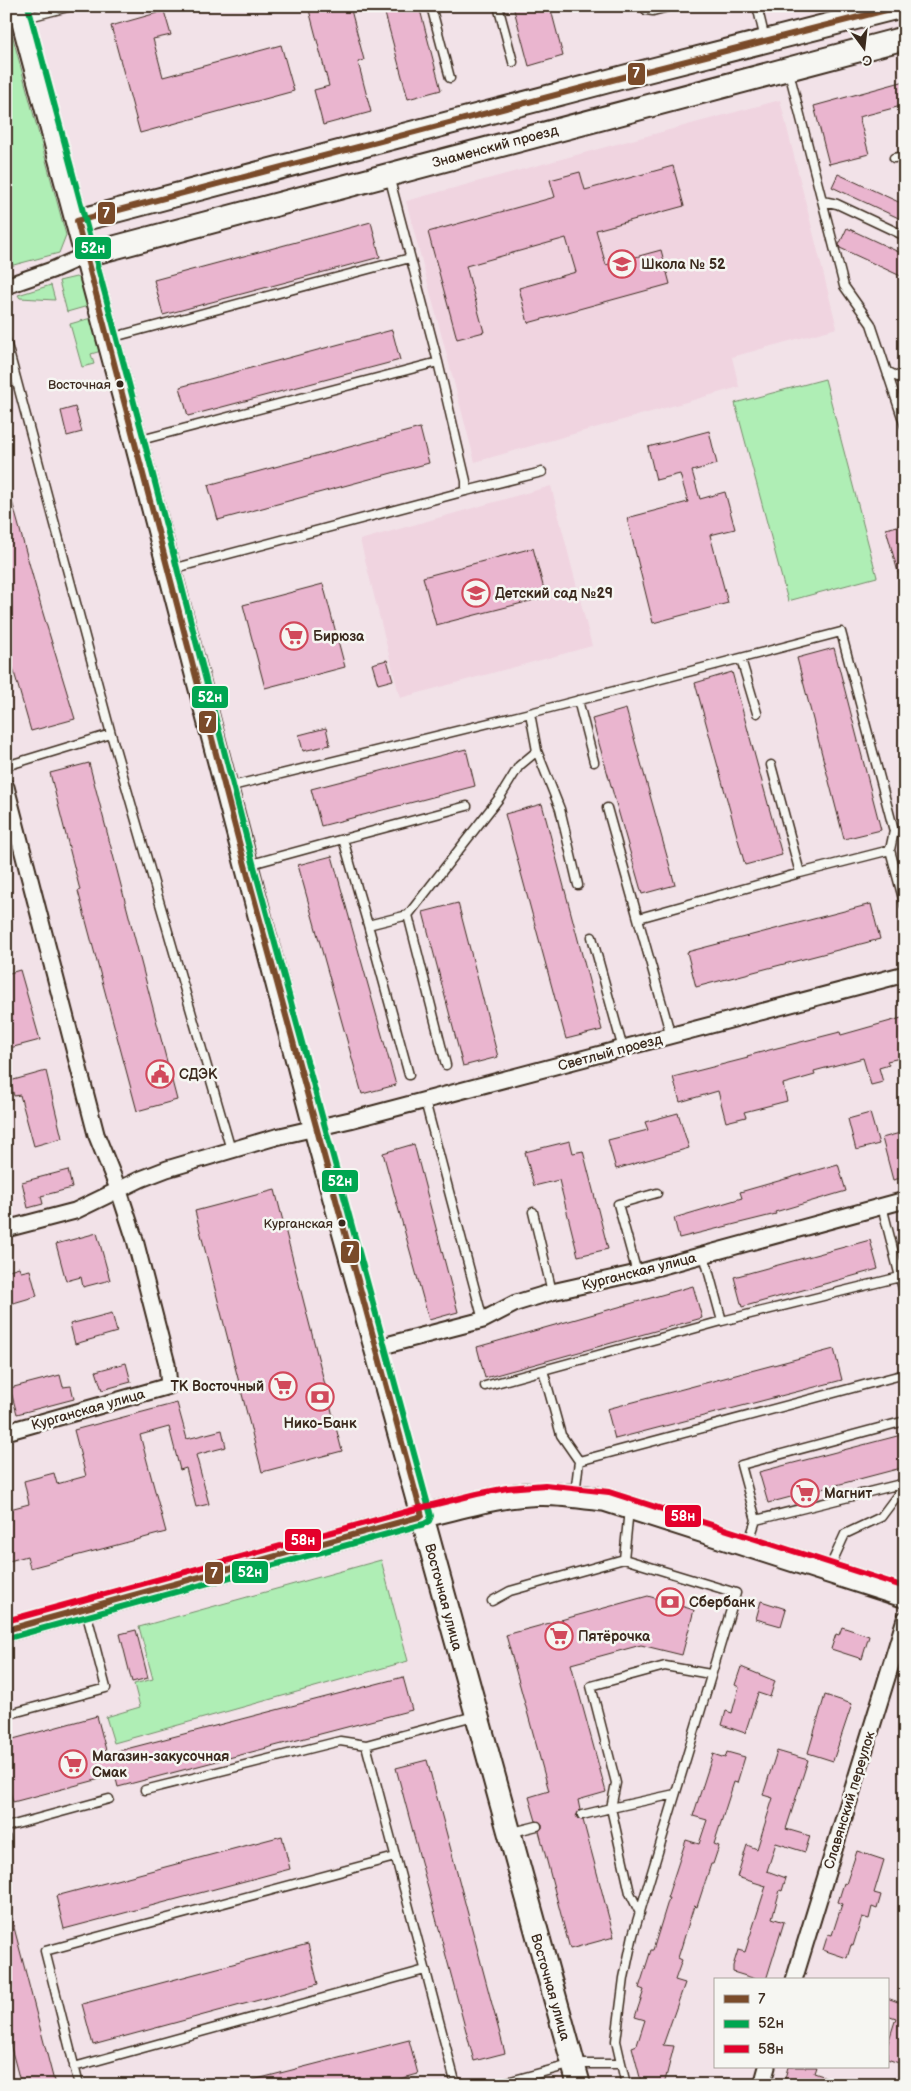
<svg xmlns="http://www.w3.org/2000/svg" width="911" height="2091" viewBox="0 0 911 2091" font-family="'Balsamiq Sans',sans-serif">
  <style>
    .built { fill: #f0d4e0 }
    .green { fill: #afeeb5; stroke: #758c6a }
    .building { fill: #eab5cf; stroke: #3b2a1e }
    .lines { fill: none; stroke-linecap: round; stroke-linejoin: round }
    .service-casing { stroke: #3b2a1e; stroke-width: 11 }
    .minor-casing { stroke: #3b2a1e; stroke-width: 19 }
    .secondary-casing { stroke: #3b2a1e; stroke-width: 26 }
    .service { stroke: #f6f6f2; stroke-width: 8 }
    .minor { stroke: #f6f6f2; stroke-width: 15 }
    .secondary { stroke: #f6f6f2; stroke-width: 22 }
    .bus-1-casing { stroke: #f6f6f2; stroke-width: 10 }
    .bus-2-casing { stroke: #f6f6f2; stroke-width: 10 }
    .bus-3-casing { stroke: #f6f6f2; stroke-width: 10 }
    .bus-1 { stroke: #7a4b2a; stroke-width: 6 }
    .bus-2 { stroke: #00a651; stroke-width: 6 }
    .bus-3 { stroke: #e4002b; stroke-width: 6 }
    .bus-dot { fill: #3b2a1e; stroke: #f6f6f2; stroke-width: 2 }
    .labels { text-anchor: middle; stroke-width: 5; stroke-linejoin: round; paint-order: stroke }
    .bus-label { font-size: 13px; fill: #3b2a1e; stroke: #f6f6f2; text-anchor: end }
    .street-label { font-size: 14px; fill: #3b2a1e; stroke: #f6f6f2 }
    .poi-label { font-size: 14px; font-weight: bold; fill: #3b2a1e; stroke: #f6f6f2; text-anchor: start }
    .line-badge { stroke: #f6f6f2; stroke-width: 2 }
    .badge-label { font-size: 14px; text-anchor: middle; font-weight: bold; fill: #fff }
  </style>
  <rect width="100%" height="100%" fill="#f2e2e8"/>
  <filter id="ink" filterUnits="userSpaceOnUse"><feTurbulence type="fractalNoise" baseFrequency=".02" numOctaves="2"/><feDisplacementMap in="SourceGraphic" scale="10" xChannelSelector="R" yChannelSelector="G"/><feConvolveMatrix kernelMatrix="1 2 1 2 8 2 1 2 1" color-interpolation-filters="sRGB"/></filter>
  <g filter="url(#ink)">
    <!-- built -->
    <path class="built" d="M780,100L837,328L732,357L739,387L475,462L406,201Z
      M551,486L592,646L400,698L360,540Z"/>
    <!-- green -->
    <path class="green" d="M6,12L66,235L59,253L6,267Z
      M76,277L81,280L88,306L67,312L59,281Z
      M51,285L55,300L20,298L18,295Z
      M91,318L101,351L91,354L94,364L82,367L70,324Z
      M825,379L877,577L788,601L735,403Z
      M381,1560L408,1661L114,1743L106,1717L140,1707L134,1684L153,1679L139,1627Z"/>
    <!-- building -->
    <path class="building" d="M308,6H350L364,60L358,62L371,112L323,125L314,90L329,86Z
      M383,6H419L441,90L408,99Z
      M513,6H550L563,56L529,66Z
      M164,11L171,35L153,39L163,77L281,45L294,91L140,133L111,26Z
      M905,81V105L859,117L869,154L829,164L814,106Z
      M673,166L684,206L596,230L606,265L661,250L670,284L528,323L519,288L576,272L566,238L466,266L484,332L457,339L428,232L555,197L550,180L580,172L585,190Z
      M838,174L905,205V221L832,187Z
      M371,222L380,257L163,315L154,280Z
      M847,228L905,255V278L840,248L839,245Z
      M392,330L400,360L188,416L180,387Z
      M75,407L82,432L67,436L61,411Z
      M420,428L429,463L218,520L208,485Z
      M709,431L717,464L692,471L700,499L725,492L735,529L710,535L728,603L653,623L627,518L688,502L680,474L656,480L648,447Z
      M6,494H10L42,610L75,719L31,731L6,644Z
      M905,524V582L901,583L886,529Z
      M533,548L546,597L436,625L423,577Z
      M323,584L345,667L265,688L243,605Z
      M834,648L881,830L844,839L797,658Z
      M387,660L393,680L378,684L372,664Z
      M732,672L782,855L745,865L695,683Z
      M626,709L675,885L642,894L592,719Z
      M326,728L330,745L303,751L299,735Z
      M466,749L475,786L321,826L311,789Z
      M89,763L177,1100L137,1111L78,891L80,890L50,773Z
      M542,804L602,1030L566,1039L505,814Z
      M332,856L396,1085L362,1094L298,865Z
      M458,903L498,1057L463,1066L423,912Z
      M871,904L880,939L696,987L687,952Z
      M20,970L40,1040L6,1049V974Z
      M905,1017V1057L887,1061L889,1065L879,1068L883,1082L871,1085L863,1058L814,1071L815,1075L783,1084L787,1101L744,1112L746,1117L726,1122L718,1091L680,1102L673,1077L748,1058L747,1056L773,1049L840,1032L841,1035Z
      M46,1071L62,1138L34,1146L20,1095L14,1096L10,1081Z
      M678,1113L689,1148L616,1169L608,1140L648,1130L645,1122Z
      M870,1113L879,1144L856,1150L848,1119Z
      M900,1133L905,1151V1177L893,1180L882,1138Z
      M570,1141L573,1153L583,1151L608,1249L578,1256L559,1180L534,1186L525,1152Z
      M414,1144L458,1312L429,1320L383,1153Z
      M838,1164L846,1191L775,1212L776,1214L679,1238L674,1218L742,1198L740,1192Z
      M68,1170L72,1188L41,1196L43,1204L28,1208L22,1182Z
      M275,1190L342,1451L262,1472L195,1211Z
      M97,1233L110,1280L83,1287L81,1277L66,1281L56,1244Z
      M870,1240L878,1269L742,1307L734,1277Z
      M19,1267L21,1272L30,1270L37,1296L10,1304L6,1291V1271Z
      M693,1286L702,1318L485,1378L477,1347Z
      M112,1313L117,1332L75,1344L70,1324Z
      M834,1349L842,1380L615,1439L607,1409Z
      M126,1363L131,1382L102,1390L96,1371Z
      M60,1375L63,1387L71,1386L74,1399L17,1414L10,1388Z
      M177,1403L187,1439L222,1430L226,1447L196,1455L209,1504L196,1507L186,1468L180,1470L169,1427L140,1435L166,1532L30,1568L27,1556L6,1562V1510L29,1504L24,1481L54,1473L57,1484L86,1476L74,1430Z
      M905,1434V1467L768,1503L759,1472Z
      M648,1596L694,1610L682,1655L641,1645L571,1664L606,1792L578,1800L580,1810L576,1816L578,1819L583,1820L614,1937L570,1949L539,1831L542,1828V1824L536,1821L529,1797L549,1791L506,1635Z
      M761,1601L786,1609L781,1626L756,1619Z
      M842,1627L869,1636L862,1659L831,1649L836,1634L839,1635Z
      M136,1630L148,1678L132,1682L120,1634Z
      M741,1667L775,1681L770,1697L758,1693L745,1733L722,1725L726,1711L732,1713L739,1687L735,1685Z
      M403,1677L412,1710L118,1787L115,1775L13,1802L6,1778V1741L97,1716L107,1754Z
      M825,1695L852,1704L833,1761L808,1753Z
      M777,1751L808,1760L786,1829L810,1836L805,1852L776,1843L767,1871L786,1878L782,1891L780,1890L772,1918L784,1922L766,1980H759L733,1972V1966L738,1950L745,1952L766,1886L737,1877L747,1845L757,1849L773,1798L763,1795Z
      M727,1752L745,1757L737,1783L734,1782L714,1844L719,1846L713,1864H711L697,1907L694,1906L678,1958L682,1960L675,1980L685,1983L663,2045L674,2046L664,2085H642L632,2047L637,2045L645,2020L635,2017L644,1990L639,1988L651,1950H653L669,1898H667L686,1840L699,1844L707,1820L693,1816L713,1754L725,1758Z
      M427,1760L505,2053L474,2061L396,1768Z
      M282,1836L290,1869L64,1929L56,1896Z
      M857,1851L884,1860L874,1893L881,1895L877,1909L872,1907L869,1919L862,1917L853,1946L851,1945L847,1958L823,1950L828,1934L832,1935L842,1904L838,1902L844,1883L846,1884Z
      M11,1916L55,2085H21L6,2029V1917Z
      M308,1944L318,1984L93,2045L82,2004Z
      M887,1998L901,2003L902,2000L905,2001V2065L887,2059V2046L896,2018L887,2015Z
      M409,2040L418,2074L378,2085H254L253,2080Z
      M788,2067H816L814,2073L841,2082V2085H791L784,2082Z"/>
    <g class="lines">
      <!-- service casing -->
      <g class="service-casing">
        <path id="service" d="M431,6L450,78
          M498,6L513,62
          M644,6L646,10L653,11L672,6
          M757,6L765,39
          M25,18L72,6
          M789,72L844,286L871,324L905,426
          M894,158L905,156
          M823,201L837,204L905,236
          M110,338L410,258
          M6,341L111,734L231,1150
          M887,371L905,381
          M137,441L438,362
          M466,491L542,472
          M172,569L466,491V481L438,362L389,176
          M741,659L757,713
          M578,700L594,762
          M530,713L537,751L560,809L578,885
          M771,765L800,873
          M6,766L111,734
          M228,787L530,713L841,632L894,831L890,850L905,906
          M607,808L671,1036
          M343,839L467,806
          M248,865L343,839L368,925
          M408,915L446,1065
          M639,918L800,873L890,850
          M592,937L623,1049
          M409,1075L368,925L408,915L500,797L519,766L537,751
          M425,1101L483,1320
          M533,1212L552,1292
          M637,1273L618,1204L657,1193
          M900,1277L905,1296
          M722,1321L900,1277L882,1206
          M543,1370L561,1435L579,1461
          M485,1386L722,1321L704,1255
          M575,1494L579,1461L905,1374
          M756,1520L741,1465L905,1421
          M748,1544L756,1520L905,1483
          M829,1569L845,1534L881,1517L905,1485
          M492,1601L510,1591L624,1559
          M6,1715L106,1688L86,1611
          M145,1790L340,1741L366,1745
          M582,1815L611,1808L616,1783L591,1686L665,1666L710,1674
          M6,1827L109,1799
          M513,1832L537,1826
          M6,1838V1843
          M640,1913L630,1893L611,1808L675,1794
          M74,2067L425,1970
          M79,2085L45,1951L395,1857
          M456,2085L366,1745L474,1716
          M496,2085L573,2064H621
          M626,2085L616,2041L624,1978L633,1935L736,1593L624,1559L629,1509"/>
      </g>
      <!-- minor casing -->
      <g class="minor-casing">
        <path id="minor" d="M6,286L52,270L86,255
          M6,787L96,1134L119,1191L135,1240L167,1364L169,1386L6,1432
          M6,1229L75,1211L141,1179L167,1169L276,1137L350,1120L905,974
          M375,1348L483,1320L516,1303L552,1292L637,1273L905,1200
          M794,1980L905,1619
          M762,2085L767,2067"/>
      </g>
      <!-- secondary casing -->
      <g class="secondary-casing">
        <path id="secondary" d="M19,6L136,442L315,1128L579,2085
          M77,221L635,74L903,6
          M86,255L905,38
          M6,1630L422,1516C459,1508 498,1495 537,1494C560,1493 583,1497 606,1500L905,1596"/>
      </g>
      <!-- service -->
      <use href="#service" class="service"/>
      <!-- minor -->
      <use href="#minor" class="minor"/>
      <!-- secondary -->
      <use href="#secondary" class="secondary"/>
      <!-- bus-1 casing -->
      <g class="bus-1-casing">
        <path id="bus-1" d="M422,1516L245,865L77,221L635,74L902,6
          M6,1630L422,1516"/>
      </g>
      <!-- bus-2 casing -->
      <g class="bus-2-casing">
        <path id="bus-2" d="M8,1638L424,1524L429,1521L431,1516L253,863L144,440L28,6"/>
      </g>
      <!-- bus-3 casing -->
      <g class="bus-3-casing">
        <path id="bus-3" d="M6,1621L420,1508L477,1494L507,1488L545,1485L609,1492L905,1587"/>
      </g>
      <!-- bus-1 -->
      <use href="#bus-1" class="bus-1"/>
      <!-- bus-2 -->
      <use href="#bus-2" class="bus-2"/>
      <!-- bus-3 -->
      <use href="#bus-3" class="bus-3"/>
    </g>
  </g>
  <!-- icons -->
  <defs>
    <g id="school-ring" transform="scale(1.4375)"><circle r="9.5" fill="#f6f6f2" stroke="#d1495b" stroke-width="1.5"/><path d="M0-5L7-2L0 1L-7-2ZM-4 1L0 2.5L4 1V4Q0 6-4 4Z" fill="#d1495b"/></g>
    <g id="supermarket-ring" transform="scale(1.4375)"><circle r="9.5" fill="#f6f6f2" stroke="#d1495b" stroke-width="1.5"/><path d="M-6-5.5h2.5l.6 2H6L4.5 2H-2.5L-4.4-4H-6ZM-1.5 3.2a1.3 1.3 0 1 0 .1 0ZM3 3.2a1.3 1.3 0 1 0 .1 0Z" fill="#d1495b"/></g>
    <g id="civic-ring" transform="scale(1.4375)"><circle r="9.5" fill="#f6f6f2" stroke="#d1495b" stroke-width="1.5"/><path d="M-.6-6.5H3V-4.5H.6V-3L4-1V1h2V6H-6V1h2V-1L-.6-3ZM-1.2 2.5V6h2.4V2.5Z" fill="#d1495b"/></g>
    <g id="bank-ring" transform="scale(1.4375)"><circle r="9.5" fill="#f6f6f2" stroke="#d1495b" stroke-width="1.5"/><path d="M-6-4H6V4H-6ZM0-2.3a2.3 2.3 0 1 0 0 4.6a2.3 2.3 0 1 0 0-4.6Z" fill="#d1495b"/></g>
  </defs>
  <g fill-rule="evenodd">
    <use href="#school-ring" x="622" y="264"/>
    <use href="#school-ring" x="476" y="593"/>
    <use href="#supermarket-ring" x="294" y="636"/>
    <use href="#civic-ring" x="160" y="1074"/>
    <use href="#supermarket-ring" x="283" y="1386"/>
    <use href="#bank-ring" x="320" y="1397"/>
    <use href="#supermarket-ring" x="805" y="1493"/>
    <use href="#bank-ring" x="670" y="1602"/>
    <use href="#supermarket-ring" x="559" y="1636"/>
    <use href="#supermarket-ring" x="73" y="1764"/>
  </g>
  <!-- markers -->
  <g class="bus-dot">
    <circle cx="120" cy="384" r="4.5"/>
    <circle cx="342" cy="1223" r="4.5"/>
  </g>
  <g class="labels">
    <!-- bus labels -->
    <g class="bus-label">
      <text x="111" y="389">Восточная</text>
      <text x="333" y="1228">Курганская</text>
    </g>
    <!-- street labels -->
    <g class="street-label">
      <text transform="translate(495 146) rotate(-15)" y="5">Знаменский проезд</text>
      <text transform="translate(610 1052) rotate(-15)" y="5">Светлый проезд</text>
      <text transform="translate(639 1271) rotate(-14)" y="5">Курганская улица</text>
      <text transform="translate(88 1409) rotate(-16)" y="5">Курганская улица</text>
      <text transform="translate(444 1597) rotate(75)" y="5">Восточная улица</text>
      <text transform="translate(849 1800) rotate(-73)" y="5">Славянский переулок</text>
      <text transform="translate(551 1987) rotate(74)" y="5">Восточная улица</text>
    </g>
    <!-- poi labels -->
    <g class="poi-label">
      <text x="641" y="269">Школа № 52</text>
      <text x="495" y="598">Детский сад №29</text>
      <text x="313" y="641">Бирюза</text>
      <text x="179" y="1079">СДЭК</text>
      <text x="264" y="1391" text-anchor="end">ТК Восточный</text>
      <text x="320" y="1428" text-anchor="middle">Нико-Банк</text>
      <text x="824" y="1498">Магнит</text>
      <text x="689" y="1607">Сбербанк</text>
      <text x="578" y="1641">Пятёрочка</text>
      <text x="92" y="1761">Магазин-закусочная<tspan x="92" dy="16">Смак</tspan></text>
    </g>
  </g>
  <g class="line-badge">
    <rect x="627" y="62" width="19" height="24" rx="5" fill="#7a4b2a"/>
    <rect x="97" y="201" width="19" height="24" rx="5" fill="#7a4b2a"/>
    <rect x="74" y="236" width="38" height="24" rx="5" fill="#00a651"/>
    <rect x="191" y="685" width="38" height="24" rx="5" fill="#00a651"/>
    <rect x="198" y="710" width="19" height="24" rx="5" fill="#7a4b2a"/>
    <rect x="321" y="1169" width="38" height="24" rx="5" fill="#00a651"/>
    <rect x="340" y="1240" width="20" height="24" rx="5" fill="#7a4b2a"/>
    <rect x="664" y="1504" width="38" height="24" rx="5" fill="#e4002b"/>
    <rect x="284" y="1528" width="38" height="24" rx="5" fill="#e4002b"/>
    <rect x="231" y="1560" width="38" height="24" rx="5" fill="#00a651"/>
    <rect x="204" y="1561" width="20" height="24" rx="5" fill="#7a4b2a"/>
  </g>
  <g class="badge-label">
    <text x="636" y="78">7</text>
    <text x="106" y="218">7</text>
    <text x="93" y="253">52н</text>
    <text x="210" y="702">52н</text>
    <text x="208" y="727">7</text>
    <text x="340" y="1186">52н</text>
    <text x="350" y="1256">7</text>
    <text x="683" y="1521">58н</text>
    <text x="303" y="1545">58н</text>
    <text x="250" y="1577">52н</text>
    <text x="214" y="1578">7</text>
  </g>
  <!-- margin -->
  <rect width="911" height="2091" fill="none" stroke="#f6f6f2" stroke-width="25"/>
  <rect x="12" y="12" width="886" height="2066" fill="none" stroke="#3b2a1e" stroke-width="2" filter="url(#ink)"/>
  <!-- legend -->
  <rect x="714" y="1978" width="175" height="90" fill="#f6f6f2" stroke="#aba49d"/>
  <rect x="724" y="1995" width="25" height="8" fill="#7a4b2a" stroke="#aba49d"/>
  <text x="758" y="2004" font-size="15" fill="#3b2a1e">7</text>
  <rect x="724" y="2020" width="25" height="8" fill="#00a651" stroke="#aba49d"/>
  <text x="758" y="2028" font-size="15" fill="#3b2a1e">52н</text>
  <rect x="724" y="2045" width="25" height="8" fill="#e4002b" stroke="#aba49d"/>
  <text x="758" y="2054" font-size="15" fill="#3b2a1e">58н</text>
  <!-- north arrow -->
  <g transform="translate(864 48) rotate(165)" stroke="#f6f6f2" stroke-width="4" paint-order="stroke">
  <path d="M0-4L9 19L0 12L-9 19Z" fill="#3b2a1e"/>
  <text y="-8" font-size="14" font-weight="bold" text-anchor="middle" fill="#3b2a1e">С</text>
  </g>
</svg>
